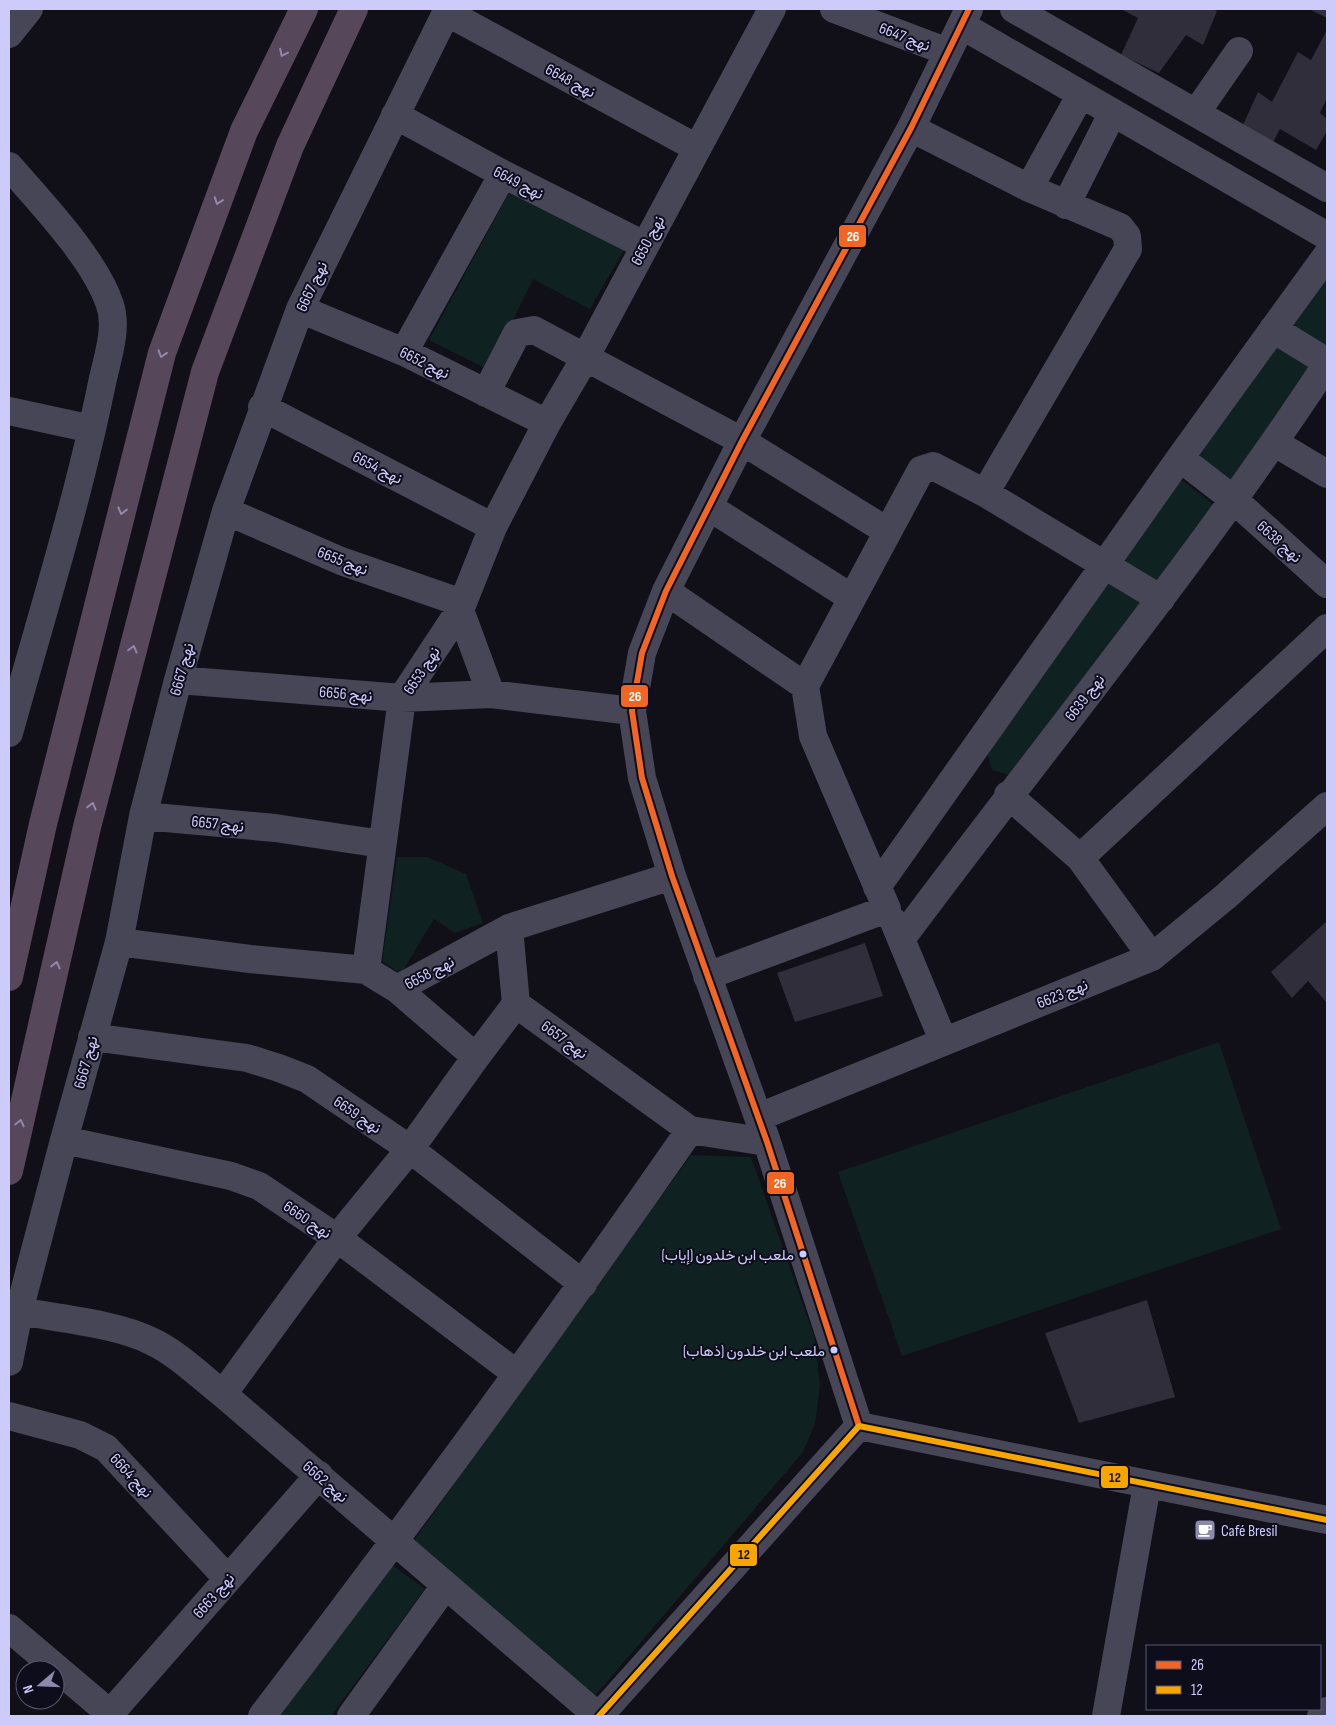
<svg xmlns="http://www.w3.org/2000/svg" width="1336" height="1725" viewBox="0 0 1336 1725" font-family="'Sofia Sans Condensed',Vazirmatn,sans-serif">
  <style>
    .green { fill: #102121 }
    .building { fill: #2f2e3a }
    .lines { fill: none; stroke-linecap: round; stroke-linejoin: round }
    .minor { stroke: #464657; stroke-width: 28 }
    .highway { stroke: #57475a; stroke-width: 28 }
    .bus-1-casing { stroke: #0e0d1b; stroke-width: 10 }
    .bus-2-casing { stroke: #0e0d1b; stroke-width: 10 }
    .bus-1 { stroke: #f26522; stroke-width: 6 }
    .bus-2 { stroke: #f7a600; stroke-width: 6 }
    .oneway { stroke: #9289aa }
    .bus-dot { fill: #cdcbfa; stroke: #0e0d1b; stroke-width: 2 }
    .labels { text-anchor: middle; stroke-width: 4; stroke-linejoin: round; paint-order: stroke }
    .bus-label { font-size: 15px; fill: #cdcbfa; stroke: #0e0d1b; text-anchor: end }
    .street-label { font-size: 16px; fill: #cdcbfa; stroke: #0e0d1b }
    .poi-label { font-size: 16px; fill: #cdcbfa; stroke: #0e0d1b; text-anchor: start }
    .line-badge { stroke: #0e0d1b; stroke-width: 2 }
    .badge-label { font-size: 14px; text-anchor: middle; font-weight: bold; fill: #fff }
    .pale-badge-label { font-size: 14px; text-anchor: middle; font-weight: bold; fill: #111 }
  </style>
  <rect width="100%" height="100%" fill="#111018"/>
  <!-- green -->
  <path class="green" d="M509,193L624,250L590,309L533,279L489,370L429,340Z
    M1327,270V352L1286,329Z
    M1275,344L1316,369L1227,492L1188,463Z
    M1178,477L1217,507L1157,589L1115,563Z
    M1105,576L1149,601L1022,765L1008,775L992,770L988,756L989,738Z
    M397,857H427L466,874L483,923L455,933L434,919L401,974L382,961Z
    M1219,1042L1281,1229L902,1356L838,1172Z
    M691,1155L751,1157L814,1336L820,1385L815,1424L803,1452L594,1697L412,1543Z
    M388,1562L425,1589L331,1716H273Z"/>
  <!-- building -->
  <path class="building" d="M1121,9H1213L1217,11L1203,45L1186,35L1159,73L1121,55L1138,18Z
    M1309,9H1327V18Z
    M1327,30V98L1320,113L1327,119V131L1316,150L1280,129L1272,144L1242,127L1258,92L1272,102L1298,52L1311,60Z
    M1327,921V1003L1308,981L1292,998L1271,972Z
    M865,943L883,996L795,1022L777,973Z
    M1147,1300L1175,1397L1079,1423L1045,1333Z"/>
  <g class="lines">
    <!-- minor -->
    <path class="minor" d="M834,9L948,52
      M1014,9L1327,188
      M446,12L697,148
      M961,25L1327,236
      M9,34L29,9
      M1196,113L1239,51
      M395,115L503,174L644,245
      M911,128L1029,188L1120,227L1127,236L1128,249L985,493
      M9,166C41,203 95,259 110,305C118,329 107,359 102,383C78,501 41,617 9,733
      M1029,188L1080,96
      M1066,205L1112,114
      M300,309L404,352L547,423
      M1273,329L1327,362
      M404,352L503,174
      M486,393L517,333L534,330L742,441L887,531
      M262,407L493,527
      M9,411L92,429
      M1275,443L1327,474
      M1180,458L1233,499L1327,584
      M709,507L852,598
      M226,511L341,561L462,603
      M666,591L805,686
      M460,610L491,694
      M178,680L402,698L491,694L632,711
      M1008,795L1080,858L1152,957
      M143,816L275,828L382,844
      M1080,858L1327,628
      M877,887L1180,458L1327,255
      M894,922L943,1040
      M509,928L516,1004
      M902,938C1044,747 1196,563 1327,364
      M119,942L250,959L366,970L397,989L476,1057L516,1004L690,1130L767,1142
      M366,970L402,698L460,610L493,527L547,423L585,358L772,9
      M707,976L887,909L813,736L805,686L921,470L933,466L985,493L1161,599
      M397,989L509,928L672,876
      M92,1037L247,1058L279,1068L307,1079L410,1149L583,1284
      M759,1117L1152,957L1225,897L1327,806
      M64,1140L231,1176L259,1186L337,1238L517,1374
      M19,1311C57,1318 118,1324 151,1341C177,1353 200,1376 223,1394L598,1716
      M9,1362L19,1311L64,1140L119,942L143,816L178,680L226,511L300,309L448,9
      M223,1394L337,1238L410,1149L476,1057
      M9,1416L80,1435L106,1448L227,1578
      M859,1426L767,1142L672,876L642,778L632,711L642,653L666,591L742,441L911,128L969,9
      M9,1628L113,1716
      M108,1716L319,1475
      M262,1716C409,1524 552,1329 690,1130
      M351,1716L445,1586
      M599,1716L859,1426L1327,1520
      M1106,1716L1147,1485
      M1321,1716L1327,1711"/>
    <!-- highway -->
    <path class="highway" d="M9,977L43,824L162,353L244,131L304,9
      M9,1171L87,827L205,372L290,146L354,9"/>
    <!-- bus-1 casing -->
    <g class="bus-1-casing">
      <path id="bus-1" d="M859,1426L767,1142L672,876L642,778L632,711L642,653L666,591L742,441L911,128L969,9"/>
    </g>
    <!-- bus-2 casing -->
    <g class="bus-2-casing">
      <path id="bus-2" d="M599,1716L859,1426L1327,1520"/>
    </g>
    <!-- bus-1 -->
    <use href="#bus-1" class="bus-1"/>
    <!-- bus-2 -->
    <use href="#bus-2" class="bus-2"/>
  </g>
  <!-- one-way arrows -->
  <defs><path id="oneway-chevron" d="M-2-3.5L2.5 0L-2 3.5" fill="none" stroke-width="1.6" stroke-linecap="round" stroke-linejoin="round" transform="scale(1.25)"/></defs>
  <g class="oneway">
    <use href="#oneway-chevron" transform="translate(283 53) rotate(116)"/>
    <use href="#oneway-chevron" transform="translate(218 201) rotate(110)"/>
    <use href="#oneway-chevron" transform="translate(162 354) rotate(107)"/>
    <use href="#oneway-chevron" transform="translate(122 511) rotate(104)"/>
    <use href="#oneway-chevron" transform="translate(133 649) rotate(-75)"/>
    <use href="#oneway-chevron" transform="translate(92 806) rotate(-75)"/>
    <use href="#oneway-chevron" transform="translate(56 965) rotate(-77)"/>
    <use href="#oneway-chevron" transform="translate(20 1123) rotate(-77)"/>
  </g>
  <!-- icons -->
  <defs>
    <g id="cafe-square" transform="scale(1.125)"><rect x="-9" y="-9" width="18" height="18" rx="4" fill="#8b8aab" stroke="#0e0d1b"/><path d="M-5.5-4.5H6V0H3Q3 3.5 0 3.5H-2.5Q-5.5 3.5-5.5 0ZM3-3.2v2h1.7v-2ZM-6 4.5H4V6H-6Z" fill="#fff"/></g>
  </defs>
  <g fill-rule="evenodd">
    <use href="#cafe-square" x="1205" y="1530"/>
  </g>
  <!-- markers -->
  <g class="bus-dot">
    <circle cx="803" cy="1254" r="4.5"/>
    <circle cx="834" cy="1350" r="4.5"/>
  </g>
  <g class="labels">
    <!-- bus labels -->
    <g class="bus-label">
      <text x="794" y="1260">ملعب ابن خلدون (إياب)</text>
      <text x="825" y="1356">ملعب ابن خلدون (ذهاب)</text>
    </g>
    <!-- street labels -->
    <g class="street-label">
      <text transform="translate(905 36) rotate(21)" y="6">نهج 6647</text>
      <text transform="translate(571 80) rotate(28)" y="6">نهج 6648</text>
      <text transform="translate(519 182) rotate(27)" y="6">نهج 6649</text>
      <text transform="translate(647 240) rotate(-62)" y="6">نهج 6650</text>
      <text transform="translate(311 286) rotate(-65)" y="6">نهج 6667</text>
      <text transform="translate(425 362) rotate(26)" y="6">نهج 6652</text>
      <text transform="translate(378 467) rotate(27)" y="6">نهج 6654</text>
      <text transform="translate(1280 541) rotate(42)" y="6">نهج 6638</text>
      <text transform="translate(343 560) rotate(21)" y="6">نهج 6655</text>
      <text transform="translate(181 669) rotate(-75)" y="6">نهج 6667</text>
      <text transform="translate(421 670) rotate(-57)" y="6">نهج 6653</text>
      <text transform="translate(346 693) rotate(5)" y="6">نهج 6656</text>
      <text transform="translate(1084 697) rotate(-52)" y="6">نهج 6639</text>
      <text transform="translate(218 823) rotate(6)" y="6">نهج 6657</text>
      <text transform="translate(429 972) rotate(-28)" y="6">نهج 6658</text>
      <text transform="translate(1062 993) rotate(-22)" y="6">نهج 6623</text>
      <text transform="translate(565 1039) rotate(36)" y="6">نهج 6657</text>
      <text transform="translate(85 1062) rotate(-75)" y="6">نهج 6667</text>
      <text transform="translate(358 1114) rotate(34)" y="6">نهج 6659</text>
      <text transform="translate(308 1219) rotate(34)" y="6">نهج 6660</text>
      <text transform="translate(132 1475) rotate(47)" y="6">نهج 6664</text>
      <text transform="translate(326 1481) rotate(41)" y="6">نهج 6662</text>
      <text transform="translate(213 1595) rotate(-49)" y="6">نهج 6663</text>
    </g>
    <!-- poi labels -->
    <g class="poi-label">
      <text x="1221" y="1536">Café Bresil</text>
    </g>
  </g>
  <g class="line-badge">
    <rect x="838" y="224" width="29" height="24" rx="5" fill="#f26522"/>
    <rect x="620" y="684" width="29" height="24" rx="5" fill="#f26522"/>
    <rect x="766" y="1171" width="29" height="24" rx="5" fill="#f26522"/>
    <rect x="1100" y="1465" width="29" height="24" rx="5" fill="#f7a600"/>
    <rect x="729" y="1543" width="29" height="24" rx="5" fill="#f7a600"/>
  </g>
  <g class="badge-label">
    <text x="853" y="241">26</text>
    <text x="635" y="701">26</text>
    <text x="780" y="1188">26</text>
  </g>
  <g class="pale-badge-label">
    <text x="1115" y="1482">12</text>
    <text x="744" y="1559">12</text>
  </g>
  <!-- border -->
  <rect width="1336" height="1725" fill="none" stroke="#cdcbfa" stroke-width="20"/>
  <!-- legend -->
  <rect x="1146" y="1645" width="175" height="65" fill="#0e0d1b" stroke="#5a5974"/>
  <rect x="1156" y="1661" width="25" height="8" fill="#f26522" stroke="#5a5974"/>
  <text x="1191" y="1670" font-size="15" fill="#cdcbfa">26</text>
  <rect x="1156" y="1686" width="25" height="8" fill="#f7a600" stroke="#5a5974"/>
  <text x="1191" y="1695" font-size="15" fill="#cdcbfa">12</text>
  <!-- north arrow -->
  <g transform="translate(40 1685) rotate(251)"><circle r="24" fill="#0e0d1b" stroke="#5a5974"/>
  <path d="M0-4L9 19L0 12L-9 19Z" fill="#8b8aab"/>
  <text y="-8" font-size="14" font-weight="bold" text-anchor="middle" fill="#cdcbfa">N</text>
  </g>
</svg>
